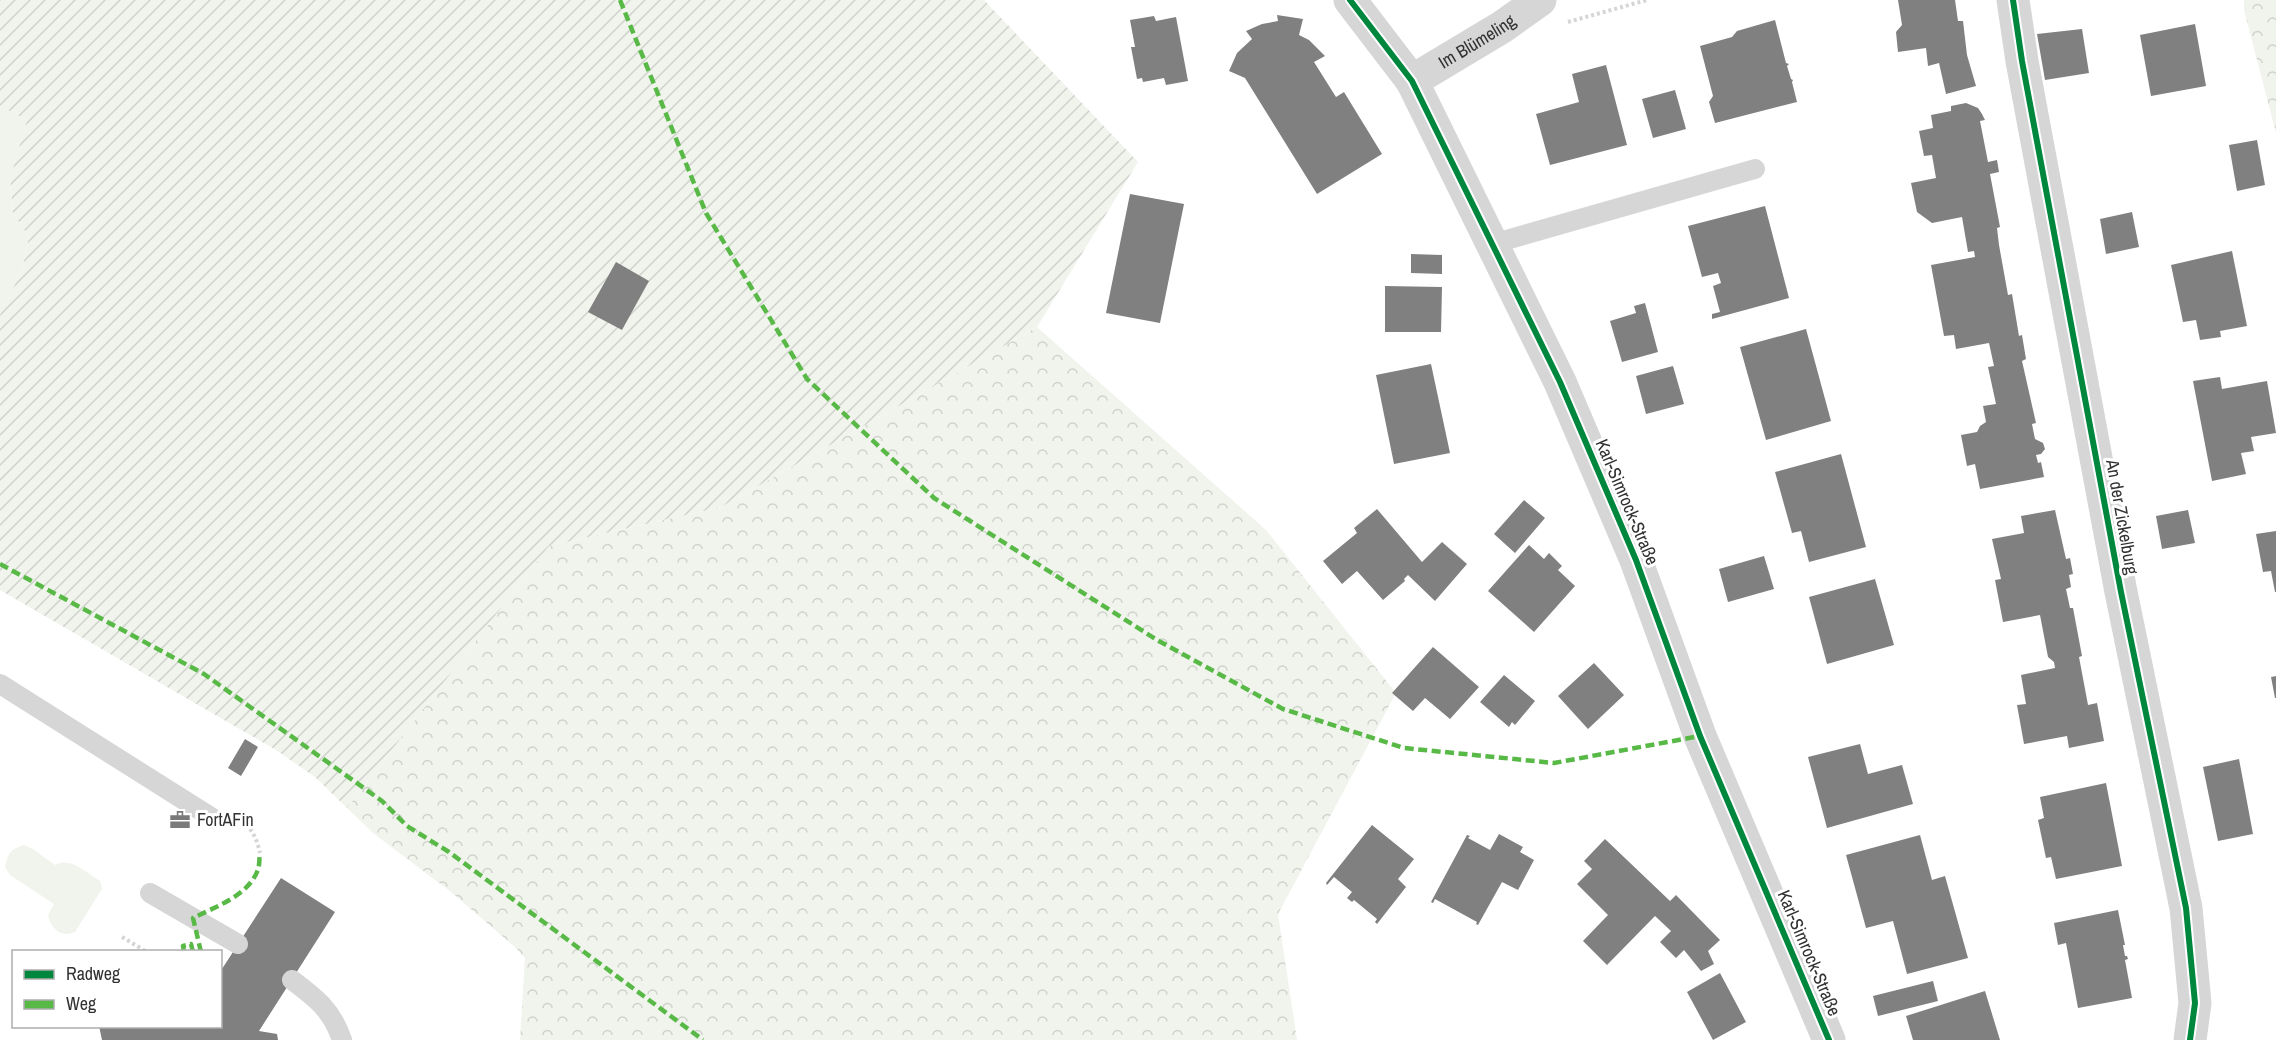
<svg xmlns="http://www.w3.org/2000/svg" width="2276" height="1040" viewBox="0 0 2276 1040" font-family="'Archivo Narrow',sans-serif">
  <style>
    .grass { fill: #f1f4ed }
    .forest { fill: url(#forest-crowns) }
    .garden { fill: url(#garden-furrows) }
    .building { fill: #808080 }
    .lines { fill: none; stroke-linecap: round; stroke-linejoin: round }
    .path { stroke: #d5d5d5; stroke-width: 4; stroke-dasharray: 3 3; stroke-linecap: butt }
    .service { stroke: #d6d6d6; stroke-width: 20 }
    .minor { stroke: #d6d6d6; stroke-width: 33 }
    .quiet { stroke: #58b947; stroke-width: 4.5; stroke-dasharray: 9 4.5; stroke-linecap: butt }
    .cycleway-casing { stroke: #fff; stroke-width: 10 }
    .cycleway { stroke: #00873e; stroke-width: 6 }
    .labels { text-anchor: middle; stroke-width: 6; stroke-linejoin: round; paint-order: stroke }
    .street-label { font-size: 18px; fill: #323232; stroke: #fff }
    .poi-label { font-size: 18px; fill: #323232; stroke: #fff; text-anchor: start }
  </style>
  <defs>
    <pattern id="forest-crowns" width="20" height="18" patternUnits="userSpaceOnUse" patternTransform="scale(1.5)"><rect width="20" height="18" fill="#f1f4ed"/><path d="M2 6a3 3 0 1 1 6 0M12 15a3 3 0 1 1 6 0" fill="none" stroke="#cfd2cc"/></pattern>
    <pattern id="garden-furrows" width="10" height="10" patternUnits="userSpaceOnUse" patternTransform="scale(1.5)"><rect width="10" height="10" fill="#f1f4ed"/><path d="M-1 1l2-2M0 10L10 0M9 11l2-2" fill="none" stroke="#cfd2cc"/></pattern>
  </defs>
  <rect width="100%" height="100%" fill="#fff"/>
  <!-- grass -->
  <path class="grass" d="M0,106L27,120L10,180L13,213L29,237L22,270L0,315Z
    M24,845L33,849L55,865C70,856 87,873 100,881L102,889L75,932C61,938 51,929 48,915L54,904L10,875L5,867C8,854 10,849 24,845Z"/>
  <!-- forest -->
  <path class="forest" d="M2244,0H2276V133L2244,10Z
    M1037,327L1266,530L1396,693L1278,914L1297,1040H520L525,958L516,948L451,892L373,833L347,808L549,546L721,507Z"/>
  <!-- garden -->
  <path class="garden" d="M0,0H984L1138,162L1037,327L721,507L549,546L347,808L315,777L276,750L0,590V315L22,270L29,237L13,213L10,179L27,120L0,106Z"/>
  <!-- building -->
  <path class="building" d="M1898,0H1955L1958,21H1963L1967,55L1976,86L1946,94L1939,63L1928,66L1926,48L1898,52L1896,32L1902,25Z
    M1277,15L1303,19L1299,35L1309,40L1325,56L1314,62L1336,97L1344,92L1382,154L1317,194L1245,78L1229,71L1237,53L1252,39L1246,31L1262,24L1278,21Z
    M1154,16L1156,21L1176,17L1188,81L1166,85L1164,78L1143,82L1142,78L1137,79L1131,47H1135L1130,20Z
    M1775,20L1786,63L1789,64L1787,66L1791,79L1793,80L1792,82L1797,102L1715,123L1709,102L1713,96L1700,46L1732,37L1737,31Z
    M2195,24L2206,86L2151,96L2140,35Z
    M2082,29L2089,73L2045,80L2037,34Z
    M1606,65L1627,145L1550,165L1536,114L1579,102L1572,74Z
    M1675,90L1686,129L1653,138L1642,99Z
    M1966,103L1978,108L1982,114L1985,120L1980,121L1988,162L1997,160L1999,172L1990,174L2000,227L1997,228L1999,245L2008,295L2012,294L2019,336L2022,335L2026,359L2022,361L2036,423L2032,424L2035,439L2043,443L2045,449L2041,454L2036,455L2038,463L2041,462L2044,477L1980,489L1975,464L1967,466L1961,435L1977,432L1980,426L1986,422L1983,406L1996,404L1988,367L1994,366L1989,343L1956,349L1954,335L1944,336L1931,265L1975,257L1974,251L1968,252L1962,217L1932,223L1917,212L1911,183L1936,178L1932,155L1924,156L1919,131L1933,128L1931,115L1951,111V106Z
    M2257,140L2265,185L2237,191L2229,145Z
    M1130,194L1184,204L1160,323L1106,313Z
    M1765,206L1789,298L1712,319V314L1720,312L1713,286L1721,283L1718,273L1702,277L1688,226Z
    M2132,212L2139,247L2106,254L2100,219Z
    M2232,251L2247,326L2220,331L2221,337L2200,340L2196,320L2183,322L2171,265Z
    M1411,254L1442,255V274L1411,273Z
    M616,262L649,281L622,330L588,312Z
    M1385,286L1442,287L1441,332H1385Z
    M1645,303L1658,352L1622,362L1610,321L1636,313L1634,306Z
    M1806,329L1831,421L1766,440L1740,347Z
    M1431,364L1450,453L1394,464L1376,375Z
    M1673,366L1684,404L1646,414L1636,376Z
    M2220,377L2222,389L2267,381L2276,433L2251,437L2254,451L2241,453L2246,474L2212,481L2193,381Z
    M1841,454L1866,547L1809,562L1801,531L1792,533L1775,472Z
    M1524,500L1545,518L1515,553L1494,534Z
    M1377,509L1422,562L1442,542L1467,564L1435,601L1408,575L1404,579L1405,581L1383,600L1357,571L1342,584L1323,561L1357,533L1354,528Z
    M2055,510L2066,559L2070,558L2073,574L2069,575L2071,587L2066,589L2070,608H2073L2082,656L2079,657L2088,705L2097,703L2104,741L2069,748L2067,736L2024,744L2017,705L2026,704L2021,675L2055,668L2054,662L2048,657L2040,615L2003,622L1995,580L2001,579L1992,539L2024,533L2021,516Z
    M2188,510L2195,543L2162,549L2156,516Z
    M2276,531V592H2275L2271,571L2263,572L2256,534Z
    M1529,545L1544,559L1549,553L1562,566L1558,570L1575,586L1534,632L1488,591Z
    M1764,556L1774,589L1728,602L1719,569Z
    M1875,579L1894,645L1827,664L1809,597Z
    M1433,647L1479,687L1450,719L1425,698L1413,711L1392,693Z
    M1594,663L1624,695L1588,729L1558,696Z
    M1504,675L1535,701L1515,725L1512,722L1509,727L1480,702Z
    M2276,676V698H2275L2271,677Z
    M245,739L258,747L241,776L228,768Z
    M1860,744L1868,774L1902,765L1913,804L1827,828L1808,757Z
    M2239,759L2253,834L2218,841L2203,767Z
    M2106,783L2122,866L2056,879L2051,857L2046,858L2038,820L2044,818L2040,797Z
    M1372,825L1414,859L1398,879L1406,887L1377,924L1375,922L1377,919L1354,900L1352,902L1347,898L1352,892L1334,877L1327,885L1326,883Z
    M1499,834L1523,847L1520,852L1534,860L1518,890L1502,882L1478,925L1476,924L1477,922L1435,899L1433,903L1431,902L1467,835L1470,836L1468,838L1490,850Z
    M1920,835L1932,880L1945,876L1968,958L1907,974L1893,921L1866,928L1846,855Z
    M1605,839L1670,901L1676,895L1720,940L1708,951L1714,964L1701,971L1684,950L1676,958L1660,942L1671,931L1655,916L1607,965L1583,941L1608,915L1577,884L1592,869L1584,861Z
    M281,878L335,912L259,1031L277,1034L278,1040H102L99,1026H220V972Z
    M2118,910L2125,945H2123L2125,956H2127L2128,959L2125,960L2132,998L2078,1008L2066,943L2058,945L2054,923Z
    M1720,973L1746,1022L1713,1040L1687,992Z
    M1933,981L1938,1001L1878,1016L1873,996Z
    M1985,991L2000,1040H1913L1906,1016Z"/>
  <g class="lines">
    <!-- path -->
    <path class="path" d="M1568,22L1647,0
      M241,821C253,829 257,840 260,853
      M122,937L147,952"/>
    <!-- service -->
    <path class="service" d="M1492,244L1755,169
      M0,684L214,819
      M150,893L238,944
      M292,980C316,998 332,1010 342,1040"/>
    <!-- minor -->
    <g class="minor">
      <path d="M1350,0L1412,81L1560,382L1636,560L1700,736L1829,1040"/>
      <path d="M2013,0L2022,61L2121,592L2186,908L2195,1003L2190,1040"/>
      <path id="s1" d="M1412,81L1502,27L1540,0"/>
    </g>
    <!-- quiet -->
    <path class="quiet" d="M620,0L706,213L807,379L934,498L1157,640L1283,709L1404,748L1554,763L1700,736
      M0,564L204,674L382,801L407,826L449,852L703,1040
      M214,819L233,816
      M184,952L183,946L191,944L193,952
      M201,952L193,918C215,907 247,896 257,872C260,866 259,859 260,853"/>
    <!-- cycleway casing -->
    <g class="cycleway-casing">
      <path id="cycleway" d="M1350,0L1412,81L1560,382L1636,560L1700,736L1829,1040
        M2013,0L2022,61L2121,592L2186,908L2195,1003L2190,1040"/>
    </g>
    <!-- cycleway -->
    <use href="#cycleway" class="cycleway"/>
  </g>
  <!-- icons -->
  <defs>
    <g id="office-bare" transform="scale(1.62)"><path d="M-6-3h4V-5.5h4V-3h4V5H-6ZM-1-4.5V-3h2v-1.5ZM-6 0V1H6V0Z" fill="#7a7a7a" stroke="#fff" stroke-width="2.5" paint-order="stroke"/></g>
  </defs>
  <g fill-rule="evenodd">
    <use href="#office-bare" x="180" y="820"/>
  </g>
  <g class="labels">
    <!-- street labels -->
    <g class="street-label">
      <text dy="6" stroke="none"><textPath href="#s1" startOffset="76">Im Blümeling</textPath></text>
      <text transform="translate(1627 502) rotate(67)" y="6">Karl-Simrock-Straße</text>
      <text transform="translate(2122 517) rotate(80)" y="6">An der Zickelburg</text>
      <text transform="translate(1809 953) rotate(67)" y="6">Karl-Simrock-Straße</text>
    </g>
    <!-- poi labels -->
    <g class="poi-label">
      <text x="197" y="826">FortAFin</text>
    </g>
  </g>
  <!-- legend -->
  <rect x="12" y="950" width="210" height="78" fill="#ffffff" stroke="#adadad" stroke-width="1.5"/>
  <rect x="24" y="970" width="30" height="9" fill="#00873e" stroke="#adadad" stroke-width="1.5"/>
  <text x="66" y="980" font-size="18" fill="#323232">Radweg</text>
  <rect x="24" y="1000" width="30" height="9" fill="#58b947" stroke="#adadad" stroke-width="1.5"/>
  <text x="66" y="1010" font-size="18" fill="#323232">Weg</text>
</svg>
